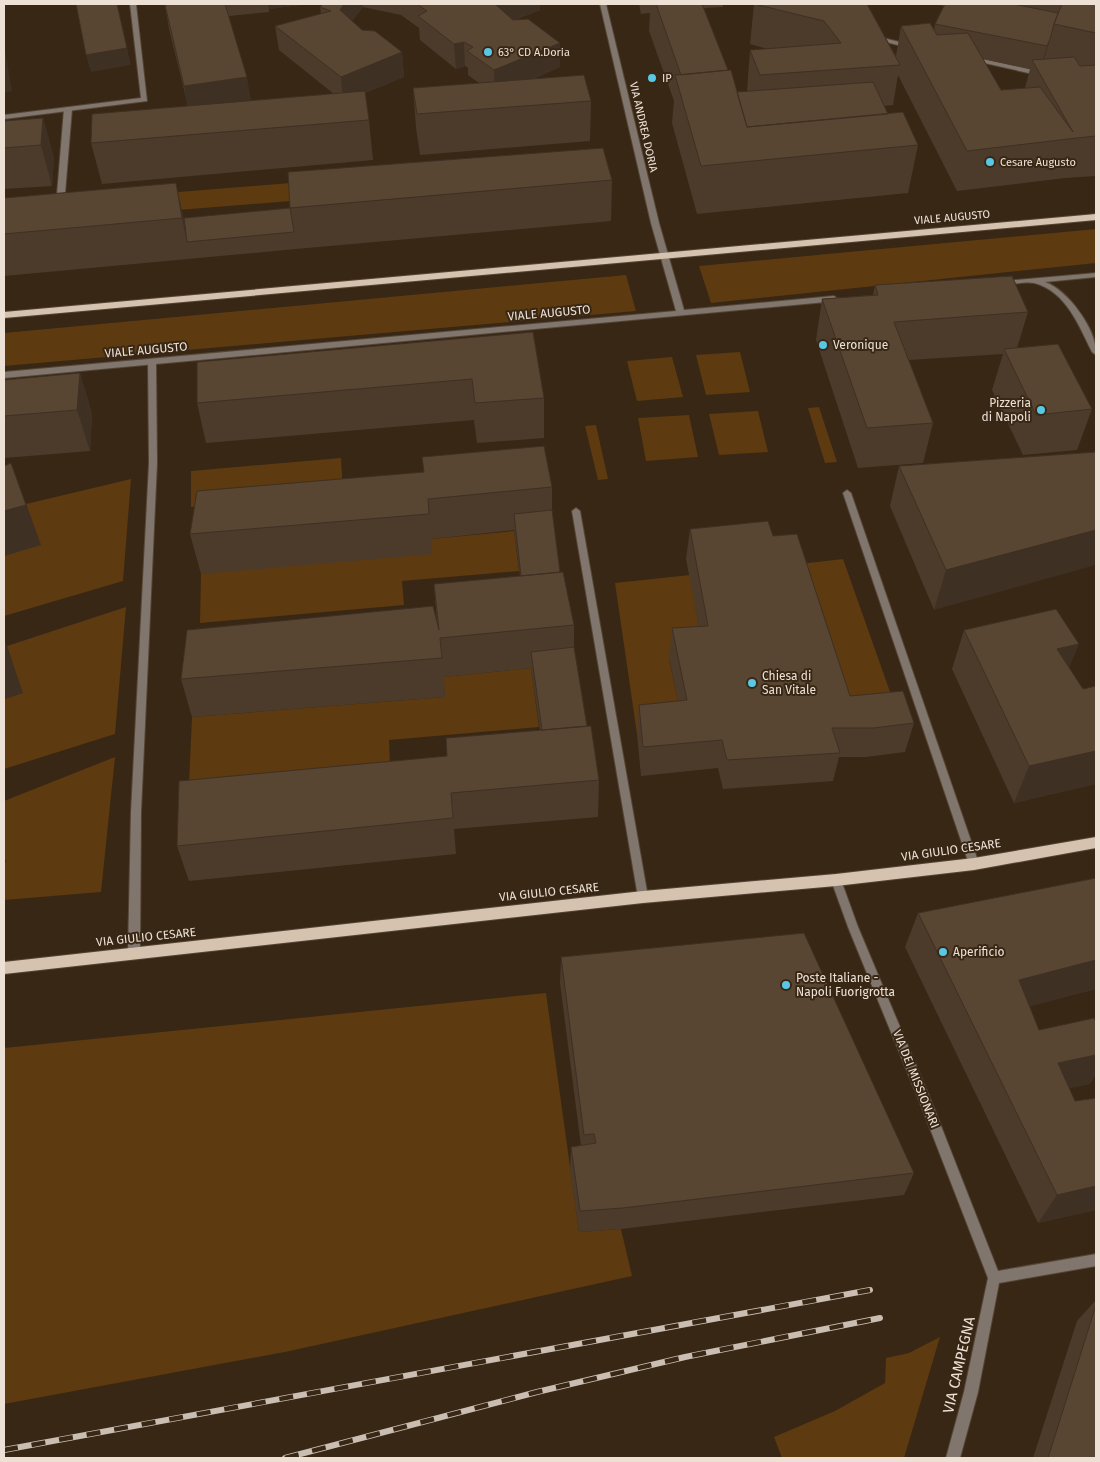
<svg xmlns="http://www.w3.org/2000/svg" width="1100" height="1462" viewBox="0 0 1100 1462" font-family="'Fira Sans',sans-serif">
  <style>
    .green { fill: #5d3a10 }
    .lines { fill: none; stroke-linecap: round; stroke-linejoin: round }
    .service-casing { stroke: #554534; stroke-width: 2 }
    .minor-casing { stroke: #554534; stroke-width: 2 }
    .primary-casing { stroke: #554534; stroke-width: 2 }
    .service { fill: #80766d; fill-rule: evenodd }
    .minor { fill: #80766d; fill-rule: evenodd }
    .primary { fill: #d5c2af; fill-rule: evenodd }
    .rail-casing { stroke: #cabdb1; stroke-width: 6 }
    .rail { stroke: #382715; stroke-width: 4.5; stroke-dasharray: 14; stroke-linecap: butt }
    .wall { fill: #4c3b2b; fill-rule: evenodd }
    .shaded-wall { fill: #3e3023 }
    .building { fill: #584532; stroke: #3e3023 }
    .poi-dot { fill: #59c8e5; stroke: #382715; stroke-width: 2 }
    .labels { text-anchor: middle; stroke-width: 4; stroke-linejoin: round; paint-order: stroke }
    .far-poi-label { font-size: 11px; fill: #ede1d6; stroke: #382715; text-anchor: start }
    .far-street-label { font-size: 11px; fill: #ede1d6; stroke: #382715 }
    .street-label { font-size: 12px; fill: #ede1d6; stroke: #382715 }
    .poi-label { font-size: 12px; fill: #ede1d6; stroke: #382715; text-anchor: start }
    .near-street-label { font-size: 15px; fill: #ede1d6; stroke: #382715 }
  </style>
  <rect width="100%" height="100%" fill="#382715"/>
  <!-- green -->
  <path class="green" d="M376,176L378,194L91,217L92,199Z
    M1096,229V263L711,303L699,266Z
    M626,275L636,311L4,366V333Z
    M740,352L750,392L706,395L696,355Z
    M672,357L683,397L637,401L627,361Z
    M819,407L837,462L825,463L808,408Z
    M758,411L768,452L719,455L709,414Z
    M689,415L698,457L646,461L638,418Z
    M596,425L608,479L598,480L585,426Z
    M341,458L343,493L191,507V471Z
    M131,479L123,581L4,616V556L40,544L26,504Z
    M514,531L519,571L402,581L404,605L200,623L201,574L431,539Z
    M843,559L894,703L838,708L791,565Z
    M690,575L704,656L669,659L684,729L637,734L615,583Z
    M126,607L115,734L4,769V699L22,693L7,646Z
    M531,668L539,727L389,740L390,767L189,784L192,717L445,697L443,677Z
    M115,757L101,892L4,900V863L6,862L4,856V801Z
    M546,993L579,1232L621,1229L632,1276L285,1352L4,1404V1048Z
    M940,1337L904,1458H782L774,1437L835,1411L885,1383L886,1358L909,1353Z"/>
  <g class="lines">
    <!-- service casing -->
    <g class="service-casing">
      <path id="service" d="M68,107L72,109L65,194L61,196L57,194L64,109Z
        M152,359L156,362L157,463L141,812L140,953L138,956L134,958L130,956L128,953L131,812L149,463L148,362Z
        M847,490L851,493L979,864L978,867L974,869L970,867L969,864L843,493Z
        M576,508L580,511L648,897L647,900L643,902L639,900L638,897L572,511Z"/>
    </g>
    <!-- minor casing -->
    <g class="minor-casing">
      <path id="minor" d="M130,4H136L147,101L4,119V115L141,98Z
        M600,4H606L659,223L684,310L834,296L838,299L837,301L4,378V372L676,311L651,223Z
        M875,36L912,45L913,46L910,48L873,39L872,38Z
        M973,57L1042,72L1045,74L1042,76L971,60V58Z
        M1096,273V277L1045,282C1068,290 1098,331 1096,355L1092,352C1079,326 1066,291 1034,283C1025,281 1012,285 1003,285L999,283L1003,281Z
        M836,875L840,877L841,880L858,927L934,1108L998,1271L1096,1254V1266L999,1283L978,1392L960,1458H946L964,1392L988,1278L922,1108L848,927L831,880L832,877Z"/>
    </g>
    <!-- primary casing -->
    <g class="primary-casing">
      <path id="primary" d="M1096,214V220L4,318V312Z
        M1096,837V848L974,870L836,886L643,903L4,974V962L643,891L836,874L974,858Z"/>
    </g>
    <!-- service -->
    <use href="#service" class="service"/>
    <!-- minor -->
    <use href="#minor" class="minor"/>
    <!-- primary -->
    <use href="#primary" class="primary"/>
    <!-- rail casing -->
    <g class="rail-casing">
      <path id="rail" d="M4,1450L870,1290
        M285,1458L537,1392L685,1357L880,1318"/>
    </g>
    <!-- rail -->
    <use href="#rail" class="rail"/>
  </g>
  <!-- wall -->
  <path class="wall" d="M174,4H308L269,9V12L229,16L251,101L334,94L279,50L275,26L321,14L320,7L323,4H540V10L515,20L560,43V67L533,79L591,101L590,141L420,155L416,128L413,88L479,83L468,75V68L465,66L456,69L420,40L419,28L401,15L363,7L352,21L362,30L402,52L404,77L365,93L369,120L373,160L102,184L91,143L188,106L169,29L165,5Z
    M639,4H723V7L704,8L728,70L737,92L747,91L750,50L768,49L750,44L754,4H867L896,56L901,26L934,30L935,24L944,6L935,4H1096V176L1065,178L957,191L898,75L893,105L884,106L888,114L918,145L908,193L697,214L672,123L674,101L649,31L650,13L641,14ZM983,59L1030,69L1025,88L1001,90Z
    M43,118L54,158L52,186L4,189V121Z
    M612,180L611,221L296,249L4,276V198L184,218L290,208Z
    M875,285L1028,312L1017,348L1092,409L1077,450L1023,455L992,390L1003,354L909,360L933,423L923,463L858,468L816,340L822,299L873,295Z
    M533,332L544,398V438L477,443L474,420L206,443L197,403Z
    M80,373L92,414L90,451L4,458V380Z
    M1096,452L934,610L890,506L899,466Z
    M422,457L552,487V510L560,572L574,625V647L587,726L599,780L598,817L454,829L456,854L189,881L177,846L447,756L540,730L531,668L444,677L445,697L192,717L181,679L437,623L434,584L520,576L514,530L431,539L432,554L201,574L190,534L424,472Z
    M690,529L773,536L850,696L914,723L905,752L866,757H839L833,781L723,789L718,768L641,776L637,734L639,705L678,701L669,658L672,628L699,627L686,559Z
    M964,630L1069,668L1083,689L1096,686V784L1014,803L952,669Z
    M918,913L1096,989L1030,1006L1039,1030L1090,1084L1069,1088L1075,1101L1096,1210L1038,1223L905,947Z
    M561,957L914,1173L904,1195L621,1229L579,1232L570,1169L571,1147L581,1146L560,983Z
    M1096,1300V1458H1033L1077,1321Z"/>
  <!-- shaded-wall -->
  <path class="shaded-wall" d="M268,4H308L269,9Z
    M344,4H363V7L342,34L340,10Z
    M494,4H540V10L495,28Z
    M1050,39L1043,63L1040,71L1047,46Z
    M464,42L465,66L456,69L454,44Z
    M560,43V67L495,94L494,70Z
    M4,45L12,91L4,93Z
    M127,48L131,65L91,72L86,55Z
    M402,52L404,77L343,102L341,77Z
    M247,77L251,101L189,110L184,86Z
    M43,118L54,158L52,186L41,145Z
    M176,183L185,224L187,242L182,218Z
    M80,373L92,414L90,451L77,410Z
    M11,463L41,545L4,556V511Z
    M1096,530V565L934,610L946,570Z
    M4,638L23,693L4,699Z
    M1079,644L1063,683L1057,649Z
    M1096,751V784L1014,803L1029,766Z
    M1096,960V989L1003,1013L1019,980Z
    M1096,1055V1075L1090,1084L1040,1094L1058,1063Z
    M1096,1186V1210L1038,1223L1057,1195Z"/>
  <!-- building -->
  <path class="building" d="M76,4H117L127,48L86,55Z
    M174,4H225L247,77L184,86L165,5Z
    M323,4H344L340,10L362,30L375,31L402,52L341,77L275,26L331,11L320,7Z
    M417,4H495L513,20L528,19L560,43L494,70L467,51L473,47L464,42L454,44L418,16L427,11Z
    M656,4H702L728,70L681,75Z
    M754,4H867L900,65L760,75L750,50L841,43L824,21Z
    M945,4H1013L1058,13L1054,24L1050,39L1047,46L935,24Z
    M1062,4H1096V33L1054,24Z
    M930,23L937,35L968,33L1001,90L1040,87L1073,132L1032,60L1074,57L1080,66L1096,65V136L1077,138L967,151L901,26Z
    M731,70L747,127L903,112L918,145L701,166L675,75Z
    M584,75L591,101L417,114L413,88Z
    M873,82L888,114L747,127L737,92Z
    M365,91L369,120L91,143L92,114Z
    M43,118L41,145L4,148V121Z
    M603,148L612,180L290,208L288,172Z
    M176,183L182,218L4,234V198Z
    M290,208L294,232L187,242L184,218Z
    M1012,276L1028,312L894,322L933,423L867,428L822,299L878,295L875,285Z
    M533,332L544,398L475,403L472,379L197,403V362Z
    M1058,344L1092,409L1036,415L1004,349Z
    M80,373L77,410L4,416V380Z
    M544,446L552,487L428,499L429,514L190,534L197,491L424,472L422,457Z
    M1096,452V530L946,570L899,466Z
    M11,463L26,505L4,511V466Z
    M552,510L560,572L521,576L514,514Z
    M768,521L773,536L797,534L850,696L903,691L914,723L874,728H832L840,753L727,760L722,740L643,747L639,705L687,700L672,628L708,626L690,529Z
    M563,572L574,625L440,638L442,658L181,679L187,630L433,606L439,630L434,584Z
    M1056,609L1079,644L1057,649L1083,689L1096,686V751L1029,766L964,630Z
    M574,647L587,726L542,730L531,652Z
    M4,648L6,655L4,656Z
    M591,726L599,780L451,793L453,818L177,846L179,781L447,756L446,738Z
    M1096,878V960L1019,980L1039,1030L1094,1018L1096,1022V1055L1058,1063L1075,1101L1096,1098V1186L1057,1195L918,913Z
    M804,933L914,1173L623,1208L580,1211L571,1147L596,1143L594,1134L584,1135L561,957Z
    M1096,1305V1458H1048Z"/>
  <!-- markers -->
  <g class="poi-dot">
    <circle cx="488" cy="52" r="5"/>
    <circle cx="652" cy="78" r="5"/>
    <circle cx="990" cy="162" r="5"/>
    <circle cx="823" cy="345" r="5"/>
    <circle cx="1041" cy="410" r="5"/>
    <circle cx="752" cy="683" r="5"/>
    <circle cx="943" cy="952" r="5"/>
    <circle cx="786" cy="985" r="5"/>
  </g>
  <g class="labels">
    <!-- far-poi labels -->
    <g class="far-poi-label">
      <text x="498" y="56">63° CD A.Doria</text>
      <text x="662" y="82">IP</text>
      <text x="1000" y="166">Cesare Augusto</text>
    </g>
    <!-- far-street labels -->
    <g class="far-street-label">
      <text transform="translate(644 127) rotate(77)" y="4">VIA ANDREA DORIA</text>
      <text transform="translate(952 217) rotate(-5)" y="4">VIALE AUGUSTO</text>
    </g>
    <!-- street labels -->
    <g class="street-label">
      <text transform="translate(549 313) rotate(-5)" y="4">VIALE AUGUSTO</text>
      <text transform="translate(146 350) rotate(-5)" y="4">VIALE AUGUSTO</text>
      <text transform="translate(951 850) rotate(-8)" y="4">VIA GIULIO CESARE</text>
      <text transform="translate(549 892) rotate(-6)" y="4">VIA GIULIO CESARE</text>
      <text transform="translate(146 937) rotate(-6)" y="4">VIA GIULIO CESARE</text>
      <text transform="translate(916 1079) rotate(68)" y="4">VIA DEI MISSIONARI</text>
    </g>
    <!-- poi labels -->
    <g class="poi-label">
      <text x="833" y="349">Veronique</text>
      <text x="1031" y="407" text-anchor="end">Pizzeria<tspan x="1031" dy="14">di Napoli</tspan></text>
      <text x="762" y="680">Chiesa di<tspan x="762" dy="14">San Vitale</tspan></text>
      <text x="953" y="956">Aperificio</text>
      <text x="796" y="982">Poste Italiane -<tspan x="796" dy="14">Napoli Fuorigrotta</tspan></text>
    </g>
    <!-- near-street labels -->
    <g class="near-street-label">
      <text transform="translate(959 1365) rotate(-77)" y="5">VIA CAMPEGNA</text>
    </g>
  </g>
  <!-- border -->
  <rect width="1100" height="1462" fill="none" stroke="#ede1d6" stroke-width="10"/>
</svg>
